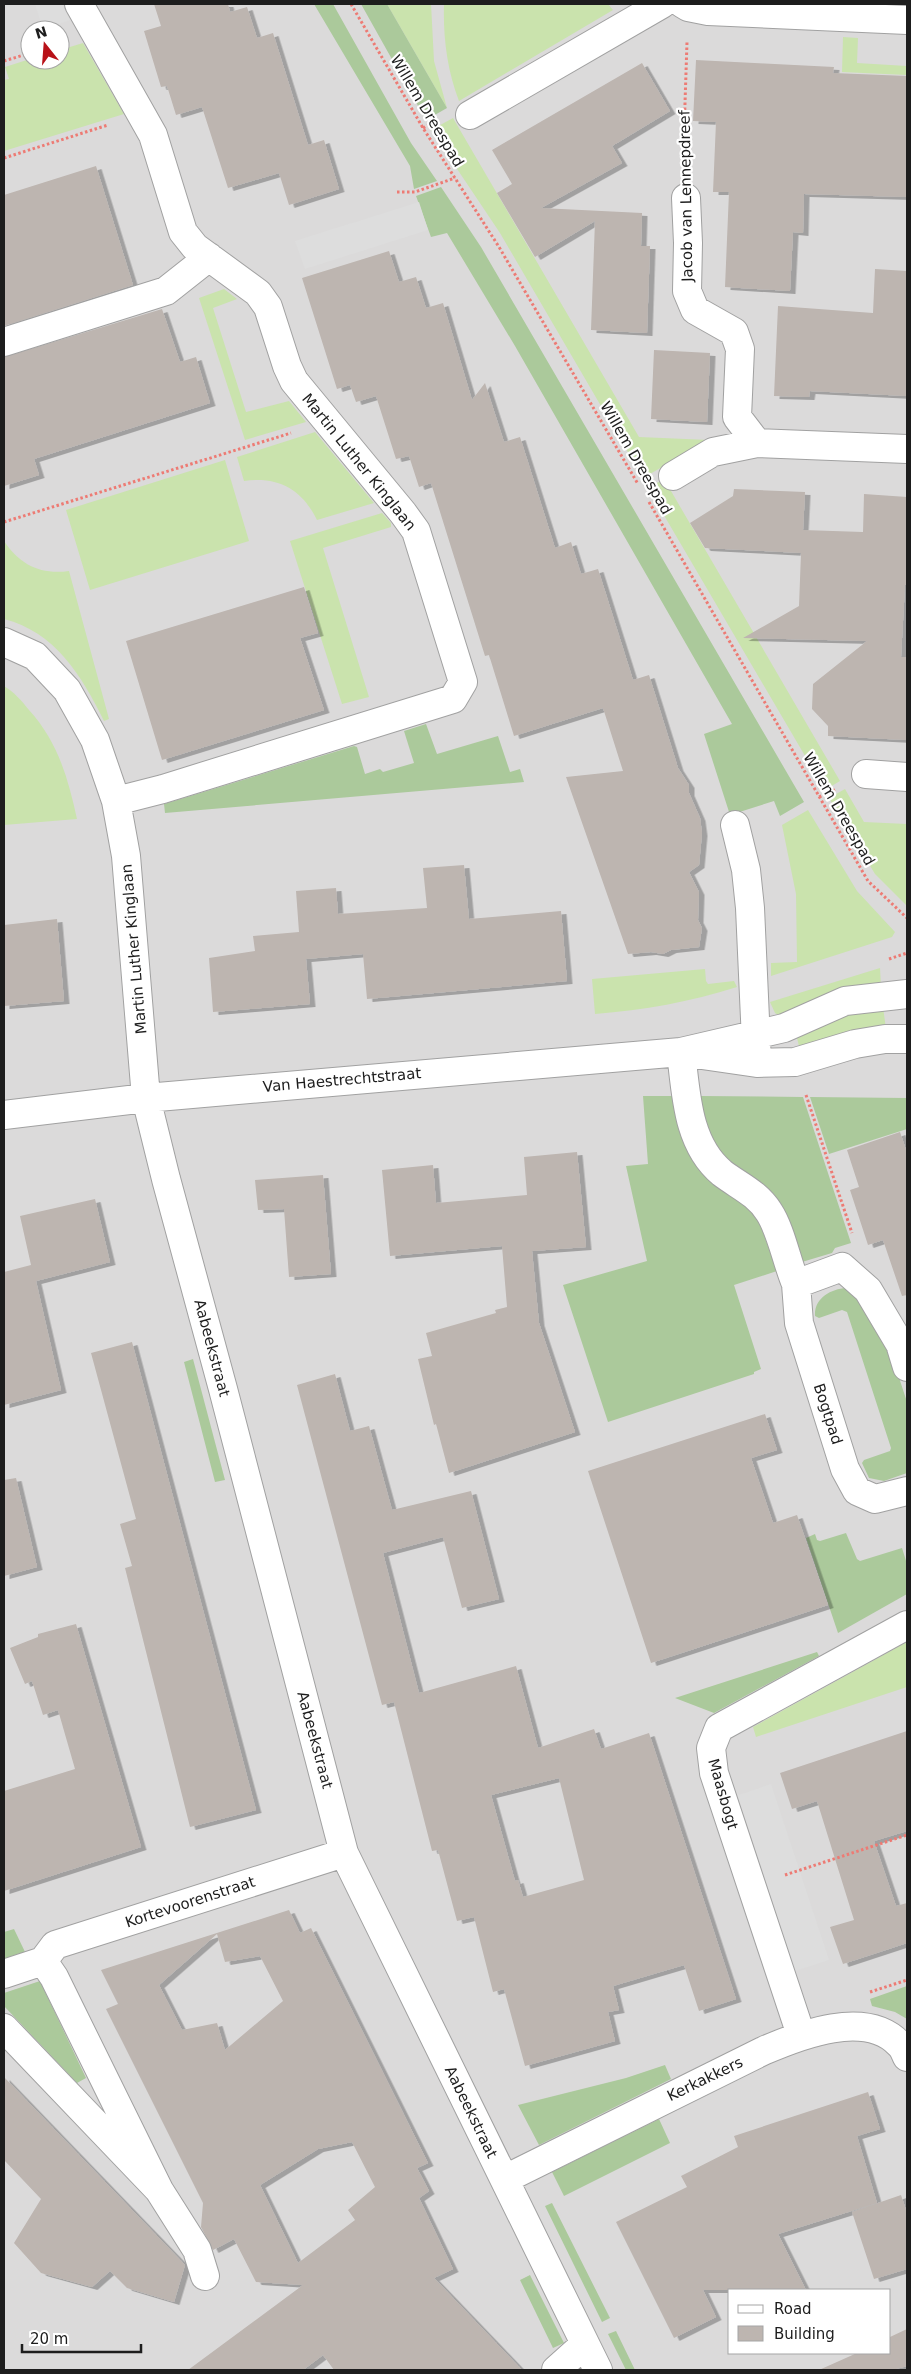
<svg xmlns="http://www.w3.org/2000/svg" width="911" height="2374" viewBox="0 0 911 2374" font-family="'DejaVu Sans',sans-serif">
  <style>
    .residential { fill: #dbdada; fill-rule: evenodd }
    .grass { fill: #cae3ad }
    .forest { fill: #abc99b }
    .parking { fill: #ddd }
    .building { fill: #bdb5b0; fill-rule: evenodd; filter: url(#shadow) }
    .lines { fill: none; stroke-linecap: round; stroke-linejoin: round }
    .minor-casing { stroke: #a1a1a1; stroke-width: 30 }
    .path { stroke: #ed7b74; stroke-width: 3; stroke-dasharray: 2.5 2.5; stroke-linecap: butt }
    .minor { stroke: #fff; stroke-width: 28 }
    .labels { text-anchor: middle; stroke-width: 4.5; stroke-linejoin: round; paint-order: stroke }
    .street-label { font-size: 15px; fill: #1d1d1d; stroke: #fff }
  </style>
  <defs>
    <filter id="shadow"><feDropShadow dx="5.5" dy="3" stdDeviation="0" flood-color="#0004"/></filter>
  </defs>
  <rect width="100%" height="100%" fill="#ede9e3"/>
  <!-- residential -->
  <path class="residential" d="M4,4H907V2370H4ZM30,30H60V60H30ZM730,2290H890V2353H730Z"/>
  <!-- grass -->
  <path class="grass" d="M387,4H431L434,61L447,108Z
    M444,4H608L613,10L459,101C447,70 443,37 444,4Z
    M843,37L858,38L857,63L907,66V75L842,72Z
    M83,43L124,114L4,151V80L9,79L5,67L30,59L60,60V50Z
    M453,118L639,437L709,440L643,478L500,233L431,130Z
    M224,289L237,299L213,308L246,412L289,401L306,422L245,440L199,298Z
    M315,432L374,503L317,520C302,489 278,476 244,481L237,457Z
    M225,460L249,541L90,590L66,510Z
    M664,479L840,781L825,790L648,488Z
    M382,513L391,523V527L323,548L369,697L342,704L290,541Z
    M4,541C20,565 41,575 69,571L109,719L104,721C82,676 55,632 4,619Z
    M4,686C14,692 22,701 29,710C58,742 68,778 77,819L4,825Z
    M845,789L864,822L907,824V906L875,874L829,798Z
    M808,810L857,891L895,932L892,937L771,976V963L797,962L796,894L782,825Z
    M880,968L881,987L780,1016L775,1013L770,1002Z
    M705,969L706,981L708,984L734,981L737,987C690,1002 644,1010 595,1014L592,979Z
    M883,1007L886,1029L800,1050L796,1034L844,1014Z
    M907,1642V1687L756,1737L753,1727Z"/>
  <!-- forest -->
  <path class="forest" d="M314,4H333L411,143L437,181L414,189L410,166Z
    M361,4H387L447,108L426,120Z
    M441,187L481,247L804,802L780,816L774,801L730,815L704,734L732,724L515,346L447,233L431,237L416,196Z
    M426,724L437,754L498,736L510,772L520,769L524,782L165,813L164,804L354,746L357,747L365,774L380,769L383,772L414,763L404,731Z
    M643,1096H672L679,1131L687,1150L698,1167L749,1206L760,1224L777,1271L734,1285L761,1369L754,1372V1374L608,1422L563,1285L647,1261L626,1166L648,1164Z
    M700,1096L803,1097L851,1243L835,1248L832,1253L802,1262C794,1241 789,1215 776,1197C768,1186 757,1180 746,1174C717,1156 705,1128 700,1096Z
    M810,1097L907,1098V1129L829,1154Z
    M846,1288L855,1291L887,1341L907,1402V1473L884,1481L869,1478L862,1463L864,1460L890,1451L891,1448L847,1312L842,1310L819,1318L815,1316C814,1298 831,1289 846,1288Z
    M193,1359L225,1480L215,1482L184,1362Z
    M846,1533L857,1559L860,1561L902,1548L907,1564V1594L838,1633L806,1538L815,1534L817,1540L820,1541Z
    M817,1652L819,1656L714,1713L675,1698Z
    M14,1929L26,1954L4,1961V1932Z
    M40,1981L86,2078L77,2083L4,2006V1993Z
    M907,1986V2019L895,2012L872,2006L870,1999Z
    M665,2065L671,2079L539,2145L518,2105L626,2078Z
    M659,2119L670,2143L564,2196L552,2172Z
    M552,2203L610,2318L602,2322L545,2206Z
    M530,2275L564,2343L553,2348L520,2280Z
    M616,2331L635,2370H626L608,2334Z"/>
  <!-- parking -->
  <path class="parking" d="M35,4H62L70,20L43,29Z
    M419,202L428,230L305,269L295,241Z
    M771,1784L829,1960L795,1971L737,1793L739,1795Z"/>
  <!-- building -->
  <path class="building" d="M154,4H228L230,12L247,7L257,38L273,33L308,145L324,140L339,189L289,205L279,173L228,188L202,107L176,115L167,86L161,87L144,31L161,26Z
    M696,60L834,67L833,73L907,76V197L804,194L803,233L793,232L790,291L725,287L729,192H713L716,122L693,121Z
    M642,63L670,111L612,146L622,163L541,208L642,213L641,246H650L647,333L591,330L595,221L535,257L497,193L512,184L492,150Z
    M96,166L133,285L4,326V195Z
    M389,251L399,282L416,277L426,308L443,303L472,400L485,383L504,442L520,437L555,548L571,542L581,574L598,569L633,680L649,675L678,768L689,785V793L700,818L702,833L699,865L689,872L699,892L698,920L702,928L699,947L671,950L663,954L651,952L628,954L566,777L623,771L603,708L514,736L489,655L485,656L431,483L419,487L409,456L396,459L376,396L356,402L350,385L337,389L302,278Z
    M875,269L907,271V396L810,391L809,397L774,396L778,306L873,313Z
    M162,309L180,362L196,357L210,403L34,459L39,475L4,486V357Z
    M654,350L710,353L707,422L651,419Z
    M734,489L805,492L803,530L863,532L864,494L907,497V585H905L901,657H907V740L828,736V726L812,709L813,684L867,641L743,638L799,606L801,553L705,548L690,523L733,496Z
    M304,587L318,633L300,638L324,710L162,760L126,641Z
    M464,865L469,919L561,911L567,981L367,999L363,954L306,959L310,1004L213,1012L209,958L255,951L253,936L299,932L296,891L336,888L338,914L427,908L423,868Z
    M57,919L64,1001L4,1006V925Z
    M900,1132L907,1153V1295L902,1296L883,1240L868,1245L850,1190L859,1187L847,1150Z
    M577,1152L586,1247L532,1251L539,1323L575,1432L449,1473L436,1424L434,1425L418,1359L432,1356L426,1333L496,1313L495,1310L507,1307L502,1246L390,1256L382,1170L433,1165L436,1203L527,1195L524,1157Z
    M323,1175L331,1274L289,1277L284,1209L258,1210L255,1180Z
    M95,1199L110,1262L36,1281L61,1390L4,1405V1272L31,1265L20,1216Z
    M132,1342L256,1810L190,1827L125,1568L132,1566L120,1524L136,1519L91,1353Z
    M335,1374L350,1431L369,1426L392,1510L471,1491L499,1599L462,1608L443,1537L383,1553L419,1693L516,1666L538,1748L594,1729L601,1749L649,1733L736,1999L699,2011L684,1965L613,1986L619,2010L608,2012L615,2041L525,2066L504,1989L493,1992L474,1917L457,1921L438,1850L432,1851L394,1702L382,1705L297,1385ZM559,1778L584,1880L523,1897L518,1880L515,1881L491,1795Z
    M765,1414L777,1450L751,1458L773,1523L797,1515L828,1605L651,1663L588,1471Z
    M16,1478L37,1567L4,1576V1480Z
    M76,1624L141,1847L4,1891V1791L75,1769L58,1710L43,1715L32,1681L25,1684L10,1648L38,1637V1634Z
    M907,1731V1831L874,1841L896,1906L907,1903V1943L843,1964L830,1927L854,1920L817,1801L792,1809L780,1773Z
    M289,1910L300,1933L311,1928L428,2163L417,2168L429,2191L419,2198L453,2269L434,2278L522,2370H334L323,2355L303,2370H188L303,2285L256,2282L234,2239L213,2250L201,2227L203,2203L106,2009L118,2004L101,1970ZM217,1934L225,1962L260,1956L283,2001L225,2050L217,2023L182,2030L159,1985ZM352,2142L375,2187L348,2210L355,2220L298,2263L260,2185L318,2149Z
    M4,2077L185,2265L174,2302L127,2288L110,2271L92,2287L41,2273L14,2243L41,2199L4,2160Z
    M868,2092L880,2129L857,2136L877,2203L778,2234L806,2290H703L716,2317L674,2338L616,2222L687,2187L681,2176L738,2147L734,2136Z
    M901,2195L907,2213V2269L874,2279L852,2212Z
    M907,2329V2366L892,2370H819L857,2353H890V2337Z"/>
  <g class="lines">
    <!-- minor casing -->
    <g class="minor-casing">
      <path id="minor" d="M79,4L153,135L183,232L195,247L258,293L268,307L287,366L294,381L403,513L416,531L463,682L453,699L163,789L116,801
        M683,4L688,7L708,11L907,20
        M470,115L662,4
        M686,198L688,243L687,291L695,310L734,332L740,349L737,417L757,443L907,449
        M4,342L166,291L209,257
        M673,476L713,452L757,443
        M4,642L35,656L67,690L95,740L116,801L126,856L146,1098L166,1179L223,1389L344,1853L598,2370
        M866,774L907,777
        M735,825L746,870L750,908L757,1063
        M681,1052C686,1093 687,1144 722,1173C739,1186 757,1193 769,1212C781,1230 787,1263 796,1284L842,1267L868,1290L900,1344L907,1367
        M695,1054L757,1063L795,1062L855,1044L885,1039H907
        M4,1115L146,1098L681,1052L784,1028L845,1001L907,994
        M796,1284L799,1323L845,1469L857,1491L875,1499L907,1491
        M4,1974L43,1961L55,1945L344,1853
        M4,2028L159,2190L54,1977L43,1961
        M801,2035L714,1773L711,1748L719,1728L907,1625
        M505,2179L763,2051C800,2035 866,2009 899,2044C903,2047 905,2053 907,2057
        M159,2190L197,2250L205,2276
        M556,2370L585,2344"/>
    </g>
    <!-- path -->
    <path class="path" d="M351,4L423,128L499,247L638,484
      M4,61L30,53
      M423,128L437,120
      M4,158L108,125
      M683,165L687,42
      M397,192H415L455,178
      M649,502L868,881L907,918
      M4,522L291,433
      M819,797L836,789
      M889,959L907,953
      M806,1095L852,1233
      M785,1875L907,1835
      M870,1992L907,1980"/>
    <!-- minor -->
    <use href="#minor" class="minor"/>
  </g>
  <g class="labels">
    <!-- street labels -->
    <g class="street-label">
      <text transform="translate(427 111) rotate(59)" y="5">Willem Dreespad</text>
      <text transform="translate(686 196) rotate(-91)" y="5">Jacob van Lennepdreef</text>
      <text transform="translate(636 458) rotate(60)" y="5">Willem Dreespad</text>
      <text transform="translate(359 462) rotate(51)" y="5">Martin Luther Kinglaan</text>
      <text transform="translate(839 809) rotate(60)" y="5">Willem Dreespad</text>
      <text transform="translate(134 949) rotate(-95)" y="5">Martin Luther Kinglaan</text>
      <text transform="translate(342 1080) rotate(-5)" y="5">Van Haestrechtstraat</text>
      <text transform="translate(212 1348) rotate(75)" y="5">Aabeekstraat</text>
      <text transform="translate(828 1414) rotate(72)" y="5">Bogtpad</text>
      <text transform="translate(315 1740) rotate(75)" y="5">Aabeekstraat</text>
      <text transform="translate(723 1794) rotate(74)" y="5">Maasbogt</text>
      <text transform="translate(190 1902) rotate(-18)" y="5">Kortevoorenstraat</text>
      <text transform="translate(705 2079) rotate(-26)" y="5">Kerkakkers</text>
      <text transform="translate(471 2112) rotate(64)" y="5">Aabeekstraat</text>
    </g>
  </g>
  <!-- border -->
  <rect width="911" height="2374" fill="none" stroke="#1d1d1d" stroke-width="10"/>
  <!-- legend -->
  <rect x="728" y="2289" width="162" height="65" fill="#ffffff" stroke="#a5a5a5"/>
  <rect x="738" y="2305" width="25" height="8" fill="#ffffff" stroke="#a5a5a5"/>
  <text x="774" y="2314" font-size="15" fill="#1d1d1d">Road</text>
  <rect x="738" y="2326" width="25" height="15" fill="#bdb5b0" stroke="#a5a5a5"/>
  <text x="774" y="2339" font-size="15" fill="#1d1d1d">Building</text>
  <!-- north arrow -->
  <g transform="translate(45 45) rotate(343)"><circle r="24" fill="#ffffff" stroke="#a5a5a5"/>
  <path d="M0-4L9 19L0 12L-9 19Z" fill="#b81118"/>
  <text y="-8" font-size="14" font-weight="bold" text-anchor="middle" fill="#1d1d1d">N</text>
  </g>
  <!-- scale -->
  <path d="M22 2344v8h119v-8" fill="none" stroke="#1d1d1d" stroke-width="2.5"/>
  <text x="30" y="2344" font-size="15" fill="#1d1d1d" stroke="#ffffff" stroke-width="4" paint-order="stroke">20 m</text>
</svg>
